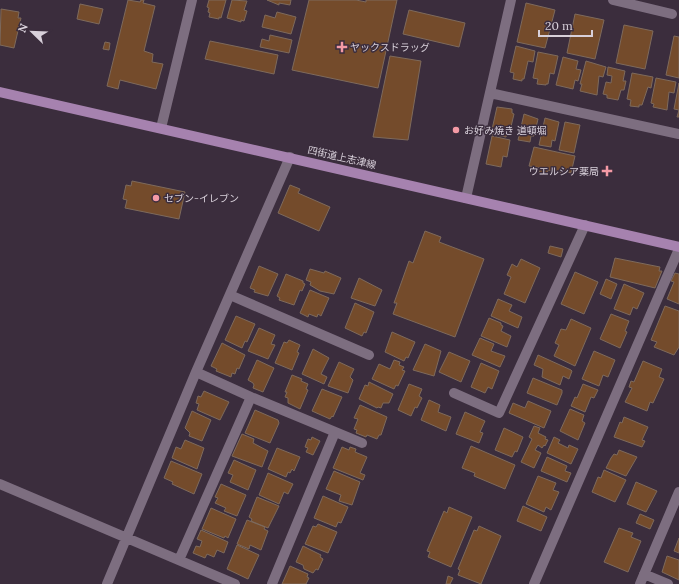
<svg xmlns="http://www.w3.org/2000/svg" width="679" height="584" viewBox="0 0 679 584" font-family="Lora,'Noto Sans JP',serif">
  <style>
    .building { fill: #744b2b; stroke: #7e6a5c }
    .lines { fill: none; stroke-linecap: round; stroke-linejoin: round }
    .minor { stroke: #7d6e80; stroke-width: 10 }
    .major { stroke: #a682af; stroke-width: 10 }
    .poi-dot { fill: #f49aa5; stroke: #3b2d3d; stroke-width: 1.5 }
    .labels { text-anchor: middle; stroke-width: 3; stroke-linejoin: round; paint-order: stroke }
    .poi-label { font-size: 10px; fill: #d8d0da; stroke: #3b2d3d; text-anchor: start }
    .street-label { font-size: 10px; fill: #d8d0da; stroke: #3b2d3d }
  </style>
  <rect width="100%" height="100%" fill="#3b2d3d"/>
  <!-- building -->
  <path class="building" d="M128,0L140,2L141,0H144L143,3L155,6L144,51L153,54L152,62L163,64L156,89L120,80L118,89L107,86Z
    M209,0H226L221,18L219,17V19L209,17L210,13L208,12L209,8L207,7Z
    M232,0L247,1L244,10L247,11L244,21L241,20V22L227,18Z
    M267,0H291L290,5L279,3V5Z
    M309,0H356L366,2V0H397L378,88L292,70Z
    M526,3L555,10L545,48L517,42Z
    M80,4L103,9L99,24L77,19Z
    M1,9L19,12L18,18H21L14,48L0,45Z
    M409,10L465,23L459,47L403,34Z
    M277,12L296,17L291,34L262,27L265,15L275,18Z
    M575,14L604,20L595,59L567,53Z
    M624,25L653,31L645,69L616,63Z
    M270,35L292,40L289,53L260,47L262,39L269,41Z
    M674,36L679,37V78L666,75Z
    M210,41L278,55L274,74L205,59Z
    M105,42L110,43L109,50L103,49Z
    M516,46L535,51L533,62L528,61L524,79H522V81L513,79L514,73L510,72Z
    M538,52L558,56L554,74L550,73L548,84H546V85L537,84L538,79L533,78Z
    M390,56L421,61L408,140L373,137Z
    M563,57L578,61L576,69L581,70L578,81L575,80L573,89L556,85Z
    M586,61L606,67L603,77L599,76L597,95L580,91L582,84H580Z
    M608,67L625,71L623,81H626L624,90H621L618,100L607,98V95L603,94L606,82L611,83L612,76L607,75Z
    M632,73L653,77L651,88L648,87L642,105H639V107L630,106L631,100L627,99Z
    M656,78L676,82L674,93L669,92L667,110L653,107L654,104L651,103Z
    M679,83V117H677L679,110L674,109Z
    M497,107L512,109V113L514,114L509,135H507L506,137L491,134Z
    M524,114L538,119L534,136H531L530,142L518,140Z
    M545,118L559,122L555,141L552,140L551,147L539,145Z
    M565,122L580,125L574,153L559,150Z
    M492,136L510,140L507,157L503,156L501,167L486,164Z
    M534,147L575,156L571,173L564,171V173L548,170L547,174L539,173L541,168L529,166Z
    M132,181L185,192L179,219L125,208L127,200L123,199L126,185L131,186Z
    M290,185L300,189L298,193L330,207L319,231L278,213Z
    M425,231L441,237L439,242L484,259L455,337L393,314L397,303H394L409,261L413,263Z
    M550,246L563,249L561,257L548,253Z
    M615,258L660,267L659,271H662L655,288L610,277Z
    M521,259L540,268L525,303L504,294L511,277L507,275L512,264L517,267Z
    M259,266L278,274L268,296L254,292L255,290L250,288Z
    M310,269L324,273L325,271L341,278L334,294L320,291L310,285L311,282L306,280Z
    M575,272L598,282L584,314L561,304Z
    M675,273L679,274V304L667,299L674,282L671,281Z
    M286,274L303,281V283L305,284L302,291L300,290L294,305L279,300L280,298L277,296Z
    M359,278L382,290L375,306L351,298Z
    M606,279L617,284L611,299L600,294Z
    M624,284L644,293L637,309L633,307L630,315L614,309Z
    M310,290L329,298L321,316L318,314L317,317L309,314L308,317L300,313Z
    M498,299L512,305L509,311L522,317L518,328L491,316Z
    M355,303L374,312L366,333L364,332L362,336L345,328Z
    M665,306L679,311V347L674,355L654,347L657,342L651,340Z
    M611,314L629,321L625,331L627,332L620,348L600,339Z
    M236,316L255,324L247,342L245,341L242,348L225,340Z
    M489,318L501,323V325L503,326L501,331L511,336L507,347L481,336Z
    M571,319L591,328L575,366L554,356L559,345L555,343L561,329L566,330Z
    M259,328L275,335L271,344L275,345L268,359L248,351Z
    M392,332L415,342L408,358L406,357L404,361L385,352Z
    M480,338L494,344L491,351L505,356L500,367L472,355Z
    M289,340L300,345L297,352L299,353L292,370L275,363L284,342L287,343Z
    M222,343L245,355L239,369L237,368L235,374L232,373L231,377L216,371L217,369L211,366Z
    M425,344L441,351L434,376L413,370Z
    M313,349L329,358L321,374L327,377L324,384L302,374Z
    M594,351L615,360L608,377L603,375L599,386L582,379Z
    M449,352L470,361L461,382L439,372Z
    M538,355L571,370L572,371L569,379L563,376L560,385L542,377L543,369L534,365Z
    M257,360L274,368L263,392L253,388L254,385L253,383L248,380Z
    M394,360L400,362L399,365L404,367L402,370L405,371L398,386L396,385L394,389L372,379L379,364L390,369Z
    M643,361L662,369L659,377L664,379L653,403L650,402L647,411L625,402L632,388L629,387L631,381L634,382Z
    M339,362L354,369L350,377L353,380L348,393L328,386Z
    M481,363L499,371L492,389L488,387L485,393L471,387Z
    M292,375L302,379L301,381L308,384L306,389L308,390L300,409L288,403V398L285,397L287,392H285Z
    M533,378L562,390V393L557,405L527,393Z
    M369,382L393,394L389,403H383L381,408L378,407L377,408L359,399L365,385L368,386Z
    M409,384L422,389L419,396L422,398L417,408L415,407L411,416L398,410Z
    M583,384L598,390L594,398L591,397L585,412L571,406L575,397L577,398Z
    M322,389L342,397L333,417L332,416L330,419L312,411Z
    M204,391L229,402L220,420L197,410L199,404L196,403L198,396L201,397Z
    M429,400L440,405L438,412L451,417L446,431L421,420Z
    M528,401L551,411L544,428L509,413L513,403L525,408Z
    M360,405L387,417L381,435H379L377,439L367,435L366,437L356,433L357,430L354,429L358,419L354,418Z
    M570,409L584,415L582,421L585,423L578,440L560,431Z
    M255,410L278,420L279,423L270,443L245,433Z
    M192,411L211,420L202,441L189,436L190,433L185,428Z
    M465,412L485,421L480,432L483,433L479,443L456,434Z
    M624,417L648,427L642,440L645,441L642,447L614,437L620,422L622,423Z
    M534,426L540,428L538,433L546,437L545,439L548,440L545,446L544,445L542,448L538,445L535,450L541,453L534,468L521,462L532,439L529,437Z
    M504,428L523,437L517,452L515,451L512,457L495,450Z
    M242,434L254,439L253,443L268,451L262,467L232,456Z
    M312,437L320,441L313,455L306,452L308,448L305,447L308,439L311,440Z
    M554,437L560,440L558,443L568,448L569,445L578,449L571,464L547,453Z
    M185,440L204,448L197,469L172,458L176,447L181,449Z
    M471,446L515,465L505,489L474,476L475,473L462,468Z
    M342,447L349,450L350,447L356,449L355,452L367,457L360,473L365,475L363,480L333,468Z
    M277,448L300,457L294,471L292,469L290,473L288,472L286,477L268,469Z
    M619,450L637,457L626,476L606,468L611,458L614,454L617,455Z
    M547,457L567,466L565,471L571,473L567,482L541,471Z
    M234,460L256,470L248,490L230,482L233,475L228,473Z
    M171,461L202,474L194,494L172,484L173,482L164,478Z
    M604,470L626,480L615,502L592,492L598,477L601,478Z
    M334,471L360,482L352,505L339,501L341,495L326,489Z
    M268,473L293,484L288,494L284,492L279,504L259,495Z
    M538,476L556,483L553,490L559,492L551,510L546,507L544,512L526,504Z
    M636,482L657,491L646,512L627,504Z
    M221,484L246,495L237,516L224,511L226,508L215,503L218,498L215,497Z
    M323,496L348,507L341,523L338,522L336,527L314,518Z
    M257,497L279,506L268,528L251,521L252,519L249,517Z
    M523,506L547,517L541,531L517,521Z
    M449,507L472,517L451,567L428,557L430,552L427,551L444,511L447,513Z
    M211,508L236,519L228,538L225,536L224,538L202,529Z
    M640,514L654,520L650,529L636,523Z
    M247,520L265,527L264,529L268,531L261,550L250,545L249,549L237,544Z
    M318,524L337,532L328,553L305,544L313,526L316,527Z
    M479,526L501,536L481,584L458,575L460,570L458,569L474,530L477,531Z
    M619,528L633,533L631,537L641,541L628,572L604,562Z
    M201,530L228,542L224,553L217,550L214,557L207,554L205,558L193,553L196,546L200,547L202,541L197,539Z
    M679,538V553L674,551Z
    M237,545L259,555L248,579L227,569Z
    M303,546L321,555L320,557L323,559L318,570L316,569L313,573L304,569L303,565L296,562Z
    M667,556L679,560V580L662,572Z
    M290,566L308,574L307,577L309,578L306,584H282Z
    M448,576L453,578L450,584H446Z"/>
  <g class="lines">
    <!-- minor -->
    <path class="minor" d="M613,0L672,14
      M490,93L679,134
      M161,128L192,0
      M466,198L511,0
      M230,295L369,355
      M196,372L251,397L362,443
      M454,393L499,413L585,225
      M0,484L235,584
      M179,560L251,397
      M644,574L668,584
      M107,584L196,372L290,157
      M272,584L335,432
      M534,584L679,249
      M640,584L679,492"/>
    <!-- major -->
    <path class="major" d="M0,92L679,247"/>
  </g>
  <!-- markers -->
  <g class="poi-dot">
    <path d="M340 41h4v4h4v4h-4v4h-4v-4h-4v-4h4z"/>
    <circle cx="456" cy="130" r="4"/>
    <path d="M605 165h4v4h4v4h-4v4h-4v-4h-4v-4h4z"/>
    <circle cx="156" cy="198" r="4"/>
  </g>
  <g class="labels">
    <!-- poi labels -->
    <g class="poi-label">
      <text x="350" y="51">ヤックスドラッグ</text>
      <text x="464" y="134">お好み焼き 道頓堀</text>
      <text x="599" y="175" text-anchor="end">ウエルシア薬局</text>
      <text x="164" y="202">セブン-イレブン</text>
    </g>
    <!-- street labels -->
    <g class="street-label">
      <text transform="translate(342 157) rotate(13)" y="4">四街道上志津線</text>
    </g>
  </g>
  <!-- north arrow -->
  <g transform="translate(32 32) rotate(293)" stroke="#3b2d3d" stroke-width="3" paint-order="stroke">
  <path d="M0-3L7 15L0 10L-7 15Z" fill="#d8d0da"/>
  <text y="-6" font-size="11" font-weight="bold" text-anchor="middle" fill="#d8d0da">N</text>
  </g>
  <!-- scale -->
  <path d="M539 30v6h53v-6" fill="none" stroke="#d8d0da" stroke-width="2"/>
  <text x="545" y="30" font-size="12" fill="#d8d0da" stroke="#3b2d3d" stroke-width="3" paint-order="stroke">20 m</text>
</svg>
